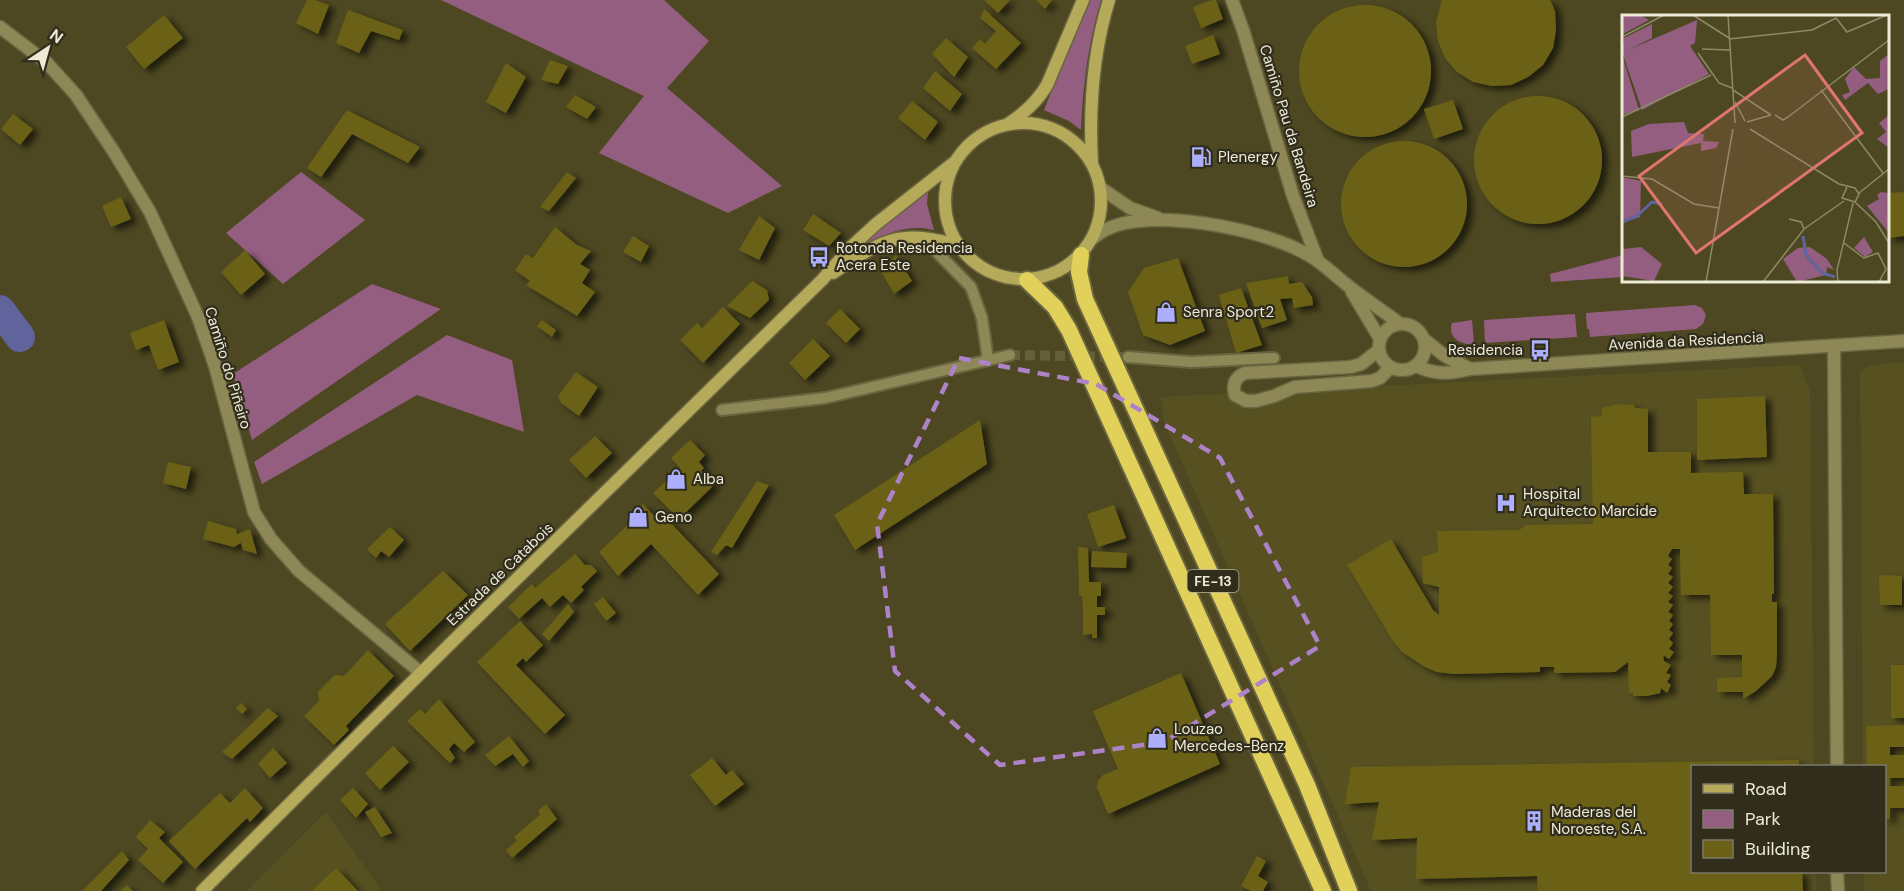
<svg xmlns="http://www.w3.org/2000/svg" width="1904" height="891" viewBox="0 0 1904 891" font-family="'DM Sans',sans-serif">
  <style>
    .built { fill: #575021 }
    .green { fill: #945e80 }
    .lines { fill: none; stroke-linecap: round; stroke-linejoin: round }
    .river { stroke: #61639d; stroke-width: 30 }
    .building { fill: #6a6117; filter: url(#shadow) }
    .pedestrian-tunnel { stroke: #65603c; stroke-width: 10; stroke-dasharray: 10 5; stroke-linecap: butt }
    .pedestrian-casing { stroke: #6a6541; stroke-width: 14 }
    .minor-casing { stroke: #6a6541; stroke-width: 15 }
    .secondary-casing { stroke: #6a6541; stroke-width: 15 }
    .trunk-casing { stroke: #6a6541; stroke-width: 20 }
    .pedestrian { stroke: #8e8756; stroke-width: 10 }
    .minor { stroke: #8e8756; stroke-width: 12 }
    .secondary { stroke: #b5aa5a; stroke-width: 12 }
    .trunk { stroke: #e1d15a; stroke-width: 16 }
    .marked { fill: none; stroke: #ae82c9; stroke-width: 4.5; stroke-dasharray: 12 8; stroke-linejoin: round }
    .labels { text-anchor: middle; stroke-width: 4.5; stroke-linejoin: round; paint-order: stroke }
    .shield { fill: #302d1d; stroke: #b4b19e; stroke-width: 1.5 }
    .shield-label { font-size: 14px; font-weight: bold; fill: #edead5 }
    .street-label { font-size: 15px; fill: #edead5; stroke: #302d1d }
    .poi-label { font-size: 15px; fill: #edead5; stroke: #302d1d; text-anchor: start }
    .inset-river { fill: none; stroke: #61639d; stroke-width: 3 }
    .inset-road { fill: none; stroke: #8d8969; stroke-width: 1.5 }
    .view { fill: #df766d; fill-opacity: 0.15; stroke: #df766d; stroke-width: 3 }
    .inset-edge { fill: none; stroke: #edead5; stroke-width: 3 }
  </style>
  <defs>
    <filter id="shadow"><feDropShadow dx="6" dy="4" stdDeviation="3" flood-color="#0009"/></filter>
  </defs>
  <rect width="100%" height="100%" fill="#4d4821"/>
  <!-- built -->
  <path class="built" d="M1904,362V891H1864V872H1884V766H1863L1860,373L1867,366Z
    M1800,365L1810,392L1814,766H1692V872H1816V891H1371L1164,422L1161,397Z
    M326,812L382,891H246Z"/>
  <!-- green -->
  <path class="green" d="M441,0H664L709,41L667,88L782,186L728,213L599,153L644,96Z
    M1090,0H1101C1088,43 1083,85 1081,130L1069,121L1044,110L1079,23Z
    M301,172L365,220L283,284L226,233Z
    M928,191L927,204L934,230C904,223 883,235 858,250L881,227Z
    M1623,255V277L1551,282L1550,274Z
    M372,284L441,309L252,440L233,374Z
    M1695,305L1702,308L1706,315L1703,324L1696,329L1590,337L1589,329H1587L1586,313Z
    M1575,314L1577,337L1485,343L1484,320Z
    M1472,320L1474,344C1461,345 1447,338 1452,323Z
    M447,335L512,360L524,432L417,395L262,484L254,462Z"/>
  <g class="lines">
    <!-- river -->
    <path class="river" d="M0,310L20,337"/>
  </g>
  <!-- building -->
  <path class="building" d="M307,0H315L329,5L318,34L296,23Z
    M984,0H1010L998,13Z
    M1036,0H1052L1045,9Z
    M1212,0H1216L1223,19L1201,28L1193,7Z
    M1442,0H1550L1555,11L1556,30L1553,48L1543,65L1528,77L1511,85L1492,86L1473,82L1457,72L1445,58L1438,41L1436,22Z
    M1299 71a66 66 0 1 1 132 0a66 66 0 1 1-132 0Z
    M984,9L1021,43L996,69L972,48L980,39L985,44L996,31L980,18Z
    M348,10L403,30L399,40L371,31L359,53L336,43Z
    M164,15L183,38L144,69L126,47Z
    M1213,35L1220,54L1192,64L1185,46Z
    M946,38L968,57L954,77L932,54Z
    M550,60L568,66L558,84L541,80Z
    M506,63L526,77L506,113L486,102Z
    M935,71L962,94L950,111L923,88Z
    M575,95L596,107L587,119L566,107Z
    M1474 160a64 64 0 1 1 128 0a64 64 0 1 1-128 0Z
    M1453,100L1463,129L1434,139L1424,109Z
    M912,101L938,122L925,140L898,118Z
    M347,110L420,147L408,163L352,134L321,177L307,168Z
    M13,114L33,129L20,145L1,129Z
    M1341 204a63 63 0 1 1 126 0a63 63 0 1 1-126 0Z
    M567,172L576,178L549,211L540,207Z
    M1904,192V236L1888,238V193Z
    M121,197L131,219L111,227L102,206Z
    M813,214L841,233L829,246L803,230Z
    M759,216L775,228L759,260L739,250Z
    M555,227L577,245L591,251L580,264L590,270L582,283L595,292L577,316L526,285L530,281L515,270L526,254L533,258Z
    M633,236L649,246L641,262L623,252Z
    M245,250L265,274L241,295L221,272Z
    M896,255L912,281L894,294L881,271Z
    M1178,258L1205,331L1170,345L1143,335L1128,292L1144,268Z
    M1288,276L1289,284L1302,282L1312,297L1313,305L1294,308L1292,298L1280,299L1287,320L1262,328L1246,283Z
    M752,281L767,290L769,300L750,318L727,306Z
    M1241,288L1262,345L1236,353L1219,295Z
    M723,307L740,324L703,363L680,340L697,323L702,328Z
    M840,309L860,329L846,343L826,323Z
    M164,320L179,362L158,370L149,345L136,350L130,333Z
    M542,320L556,330L552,337L537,326Z
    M813,339L830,356L805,380L789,363Z
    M576,372L598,387L579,416L561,403L558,396Z
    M1765,396L1767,457L1697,460V399Z
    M1619,404L1634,405L1635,408L1648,409V452H1691V473L1743,472L1744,494H1773L1774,594H1772V602H1777V654L1776,667L1772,676L1756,691L1743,699V692H1717V678L1742,677V655H1711L1710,595H1681L1680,549H1672L1668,556L1672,559L1668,565L1672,568L1668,574L1673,577L1668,583L1673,587L1668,593L1673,596L1668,602L1673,605L1668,612L1673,615L1669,621L1673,624L1669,630L1673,633L1669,639L1673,643L1669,649L1674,652L1669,659L1663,655L1664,661L1671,665L1666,673L1671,675L1667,682L1671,685L1667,693L1661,688L1660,693L1647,696H1633V693H1629L1628,662L1615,672L1554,673V667H1540V672L1454,674L1437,672L1425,667L1402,652L1393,641L1347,565L1391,539L1433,610L1439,615V587L1423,583L1422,557L1438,552L1437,531L1520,530L1525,525L1593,524L1591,417L1602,416V408Z
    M980,420L987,464L855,550L834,515Z
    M595,436L612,453L586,478L569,460Z
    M690,440L705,455L699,462L704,468L701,471L714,485L679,519L653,493L680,468L671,458Z
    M168,462L191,467L186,489L163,483Z
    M757,481L769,485L732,548L726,545L717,555L711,552Z
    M643,504L662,524L667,519L719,574L698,595L651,544L618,576L599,552L631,522L627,519Z
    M1114,505L1126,538L1098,547L1087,514Z
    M208,521L236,529L237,534L250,529L257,554L243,550L241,543L234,547L203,539Z
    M390,527L404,540L389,557L381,551L376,558L367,549Z
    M1078,547L1088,548L1089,582H1101V596H1097V607H1105V615H1097V638H1092V634L1083,635V611L1082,596L1079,595Z
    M1092,551L1127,553L1126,568L1091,567Z
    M575,554L585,565H591L597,571L581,587L584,590L571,603L563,595L550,607L542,598L519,619L508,607L532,584L535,588Z
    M443,571L468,595L410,651L385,624Z
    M1879,575L1902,576V605H1880Z
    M603,597L616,613L606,621L594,604Z
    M568,604L574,612L549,641L542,634Z
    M520,621L543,645L526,662L523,658L516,665L565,715L545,734L477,662Z
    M368,650L394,676L346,726L349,730L334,745L304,716L319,701L318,692L335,675L344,676Z
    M1891,665H1904V718H1891Z
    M1181,673L1220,764L1108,814L1097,788L1098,781L1103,775L1118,769L1093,711Z
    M439,699L475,742L464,752L454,743L449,749L455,758L450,763L407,721L420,709L425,714Z
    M241,703L247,709L242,714L236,708Z
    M268,708L278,716L232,759L222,752Z
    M1904,725V747H1890V755H1904V778H1890V786H1904V808H1890V819H1884V766H1867L1866,726Z
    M509,736L529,761L523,767L513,754L495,766L485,755Z
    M393,746L409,762L380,790L365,773Z
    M273,748L287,763L270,778L258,764Z
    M712,758L726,775L732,770L744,784L715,806L690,775Z
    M1799,760V766H1692V872H1802L1803,891H1538L1537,876L1416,879L1417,838L1372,840L1379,802L1345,804L1351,767Z
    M245,788L263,808L250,822L247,818L195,869L169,841L220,793L230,803Z
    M353,788L368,804L356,818L340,800Z
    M546,804L557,819L512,858L506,850L517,841L514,837L540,815L538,811Z
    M375,807L392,833L381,837L365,812Z
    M150,820L165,832L159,838L183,862L163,883L138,860L148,849L136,837Z
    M122,851L129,860L101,891H82Z
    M1257,856L1266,861L1258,876L1268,882L1263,891H1251L1241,886Z
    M336,868L358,891H312Z
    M127,885L133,891H120Z"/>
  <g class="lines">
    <!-- pedestrian-tunnel -->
    <path class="pedestrian-tunnel" d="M1010,355L1128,357"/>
    <!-- pedestrian casing -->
    <g class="pedestrian-casing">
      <path id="pedestrian" d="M923,238L971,287L982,318L988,360
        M1128,357L1191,362L1274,358
        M722,410L825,398L1010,355"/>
    </g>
    <!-- minor casing -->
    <g class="minor-casing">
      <path id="minor" d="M1232,0L1243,30L1293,196L1318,261
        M0,27L47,63L76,95L114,152L150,212L198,317L215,366L254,512L271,539L299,571L421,673
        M1102,189L1130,208L1158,218
        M1092,239C1097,235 1102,231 1107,229C1153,207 1260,229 1303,252C1320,260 1333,274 1347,285C1363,298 1382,310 1399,323
        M1352,292L1380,339
        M1379 347a23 23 0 1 1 46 0a23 23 0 1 1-46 0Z
        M1425,340L1445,356L1470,369
        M1834,346L1837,766
        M1379,350L1361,364L1351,367L1245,373C1235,377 1232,385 1235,395L1246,401H1256L1274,396L1295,387L1372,381L1380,378L1391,367
        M1416,366C1436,375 1450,374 1470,369L1904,341
        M1837,872L1838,891"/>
    </g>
    <!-- secondary casing -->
    <g class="secondary-casing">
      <path id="secondary" d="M945 201a78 78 0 1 1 156 0a78 78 0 1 1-156 0Z
        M1008,124C1024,113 1036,103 1047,85L1083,0
        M1092,163C1089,109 1093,52 1109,0
        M833,273C855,259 878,240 905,238C921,236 940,241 956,244
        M202,891L448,646L822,280L851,247L876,224L956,161"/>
    </g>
    <!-- trunk casing -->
    <g class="trunk-casing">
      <path id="trunk" d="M1081,255L1079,272L1085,299L1307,785L1349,891
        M1027,280L1055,307L1069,330L1323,891"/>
    </g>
    <!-- pedestrian -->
    <use href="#pedestrian" class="pedestrian"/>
    <!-- minor -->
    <use href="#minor" class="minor"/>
    <!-- secondary -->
    <use href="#secondary" class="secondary"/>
    <!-- trunk -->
    <use href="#trunk" class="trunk"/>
  </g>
  <!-- marked area -->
  <path class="marked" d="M959,358L1096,384L1220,458L1320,646L1164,742L1000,765L895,671L877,524Z"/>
  <!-- icons -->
  <defs>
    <g id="fuel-bare" transform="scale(1.62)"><path d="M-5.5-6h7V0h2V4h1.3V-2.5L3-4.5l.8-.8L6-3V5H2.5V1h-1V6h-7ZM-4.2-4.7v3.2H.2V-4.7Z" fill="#acaffb" stroke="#302d1d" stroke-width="2.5" paint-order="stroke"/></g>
    <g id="bus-bare" transform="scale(1.62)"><path d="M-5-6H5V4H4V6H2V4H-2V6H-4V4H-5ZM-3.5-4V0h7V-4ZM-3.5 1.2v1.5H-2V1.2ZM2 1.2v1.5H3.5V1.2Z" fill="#acaffb" stroke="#302d1d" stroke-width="2.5" paint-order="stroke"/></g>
    <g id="shop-bare" transform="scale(1.62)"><path d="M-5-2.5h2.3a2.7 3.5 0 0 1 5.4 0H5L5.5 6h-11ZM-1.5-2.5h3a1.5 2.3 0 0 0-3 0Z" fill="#acaffb" stroke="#302d1d" stroke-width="2.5" paint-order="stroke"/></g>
    <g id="hospital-bare" transform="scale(1.62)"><path d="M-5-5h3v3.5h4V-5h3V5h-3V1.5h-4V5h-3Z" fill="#acaffb" stroke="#302d1d" stroke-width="2.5" paint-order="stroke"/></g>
    <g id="building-bare" transform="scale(1.62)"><path d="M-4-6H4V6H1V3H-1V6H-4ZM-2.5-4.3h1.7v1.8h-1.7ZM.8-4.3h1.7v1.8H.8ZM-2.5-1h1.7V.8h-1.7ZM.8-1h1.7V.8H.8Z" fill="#acaffb" stroke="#302d1d" stroke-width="2.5" paint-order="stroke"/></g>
  </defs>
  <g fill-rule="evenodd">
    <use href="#fuel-bare" x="1201" y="157"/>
    <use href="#bus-bare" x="819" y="257"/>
    <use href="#shop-bare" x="1166" y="312"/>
    <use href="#bus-bare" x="1540" y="350"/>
    <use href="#shop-bare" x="676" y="479"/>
    <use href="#hospital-bare" x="1506" y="503"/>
    <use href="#shop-bare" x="638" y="517"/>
    <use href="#shop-bare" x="1157" y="738"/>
    <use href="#building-bare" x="1534" y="821"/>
  </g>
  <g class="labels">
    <!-- shield labels -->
    <rect class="shield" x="1187.5" y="570" width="51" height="22" rx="4.5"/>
    <g class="shield-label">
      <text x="1213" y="586">FE-13</text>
    </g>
    <!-- street labels -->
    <g class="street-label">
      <text transform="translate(1289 126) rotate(73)" y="5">Camiño Pau da Bandeira</text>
      <text transform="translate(1686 341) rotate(-3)" y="5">Avenida da Residencia</text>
      <text transform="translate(228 368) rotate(73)" y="5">Camiño do Piñeiro</text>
      <text transform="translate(500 574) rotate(-44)" y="5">Estrada de Catabois</text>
    </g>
    <!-- poi labels -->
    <g class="poi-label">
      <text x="1218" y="162">Plenergy</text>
      <text x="836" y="253">Rotonda Residencia<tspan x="836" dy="17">Acera Este</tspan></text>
      <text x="1183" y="317">Senra Sport2</text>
      <text x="1523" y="355" text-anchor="end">Residencia</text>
      <text x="693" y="484">Alba</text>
      <text x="1523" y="499">Hospital<tspan x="1523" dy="17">Arquitecto Marcide</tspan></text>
      <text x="655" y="522">Geno</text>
      <text x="1174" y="734">Louzao<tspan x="1174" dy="17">Mercedes-Benz</tspan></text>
      <text x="1551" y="817">Maderas del<tspan x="1551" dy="17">Noroeste, S.A.</tspan></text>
    </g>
  </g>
  <!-- overview -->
  <g transform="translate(1622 15)">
    <rect width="267" height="267" fill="#4d4821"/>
    <path d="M0,0H18L27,5L1,19ZM75,5L73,28L68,31L87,59L20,95L0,37L2,23L30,9V23L6,35ZM267,39L266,74L256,79L246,68L223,85L220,80L228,77L223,64L232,52L244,64L258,63V46ZM0,40L17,95L0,100ZM267,100V133L255,124L264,117L257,108ZM62,107L66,118L82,119L81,126L97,127L94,133L79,136V128L10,142L9,116L27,109ZM0,162L19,166L18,202L0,208ZM259,177L267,178V218L245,191L257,184L255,180ZM242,222L251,237L243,242L232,233ZM0,230L2,234L19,232L40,249L32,266L0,261ZM188,232L205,244L212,255L205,252L204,260L175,267L161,244L176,233Z" fill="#945e80"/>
    <path class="inset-river" d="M0,207L15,201L30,187L40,189M181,221L184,240L200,258L213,262"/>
    <path class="inset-road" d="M71,0L107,23M106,0L113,108M0,22L42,0M107,24L190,15L214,3L225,17L265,0M80,34L108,35M76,38L97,68L110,73M111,75L149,100M199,75L261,158M113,87L123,106M153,100L161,105L166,102L267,25M0,102L89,60M125,107L149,100M128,114L217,169L233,173L237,179L233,187L220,183L225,172M0,161L30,164L72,189L97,193M237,178L267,154M233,187L254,207L267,228M167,204L179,207L182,214M222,228L242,243L256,238L264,254L257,267M84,267L111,114M141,267L182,214L222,186M216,267L215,255L231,188"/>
    <path class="view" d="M183,40L240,118L74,238L17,161Z"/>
    <rect width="267" height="267" class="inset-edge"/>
  </g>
  <!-- legend -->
  <rect x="1691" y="765" width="195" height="108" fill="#302d1d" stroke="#7c7967" stroke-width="1.5"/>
  <rect x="1703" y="784" width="30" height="9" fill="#b5aa5a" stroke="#7c7967" stroke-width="1.5"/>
  <text x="1745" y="795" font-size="18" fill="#edead5">Road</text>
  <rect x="1703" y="810" width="30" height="18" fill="#945e80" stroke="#7c7967" stroke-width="1.5"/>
  <text x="1745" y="825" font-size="18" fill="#edead5">Park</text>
  <rect x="1703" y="840" width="30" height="18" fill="#6a6117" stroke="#7c7967" stroke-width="1.5"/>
  <text x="1745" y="855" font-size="18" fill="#edead5">Building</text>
  <!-- north arrow -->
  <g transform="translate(48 48) rotate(36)" stroke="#302d1d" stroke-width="4.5" paint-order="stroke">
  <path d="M0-4.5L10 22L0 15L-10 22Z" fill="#edead5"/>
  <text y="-9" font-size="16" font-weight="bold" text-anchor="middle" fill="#edead5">N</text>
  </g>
</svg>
